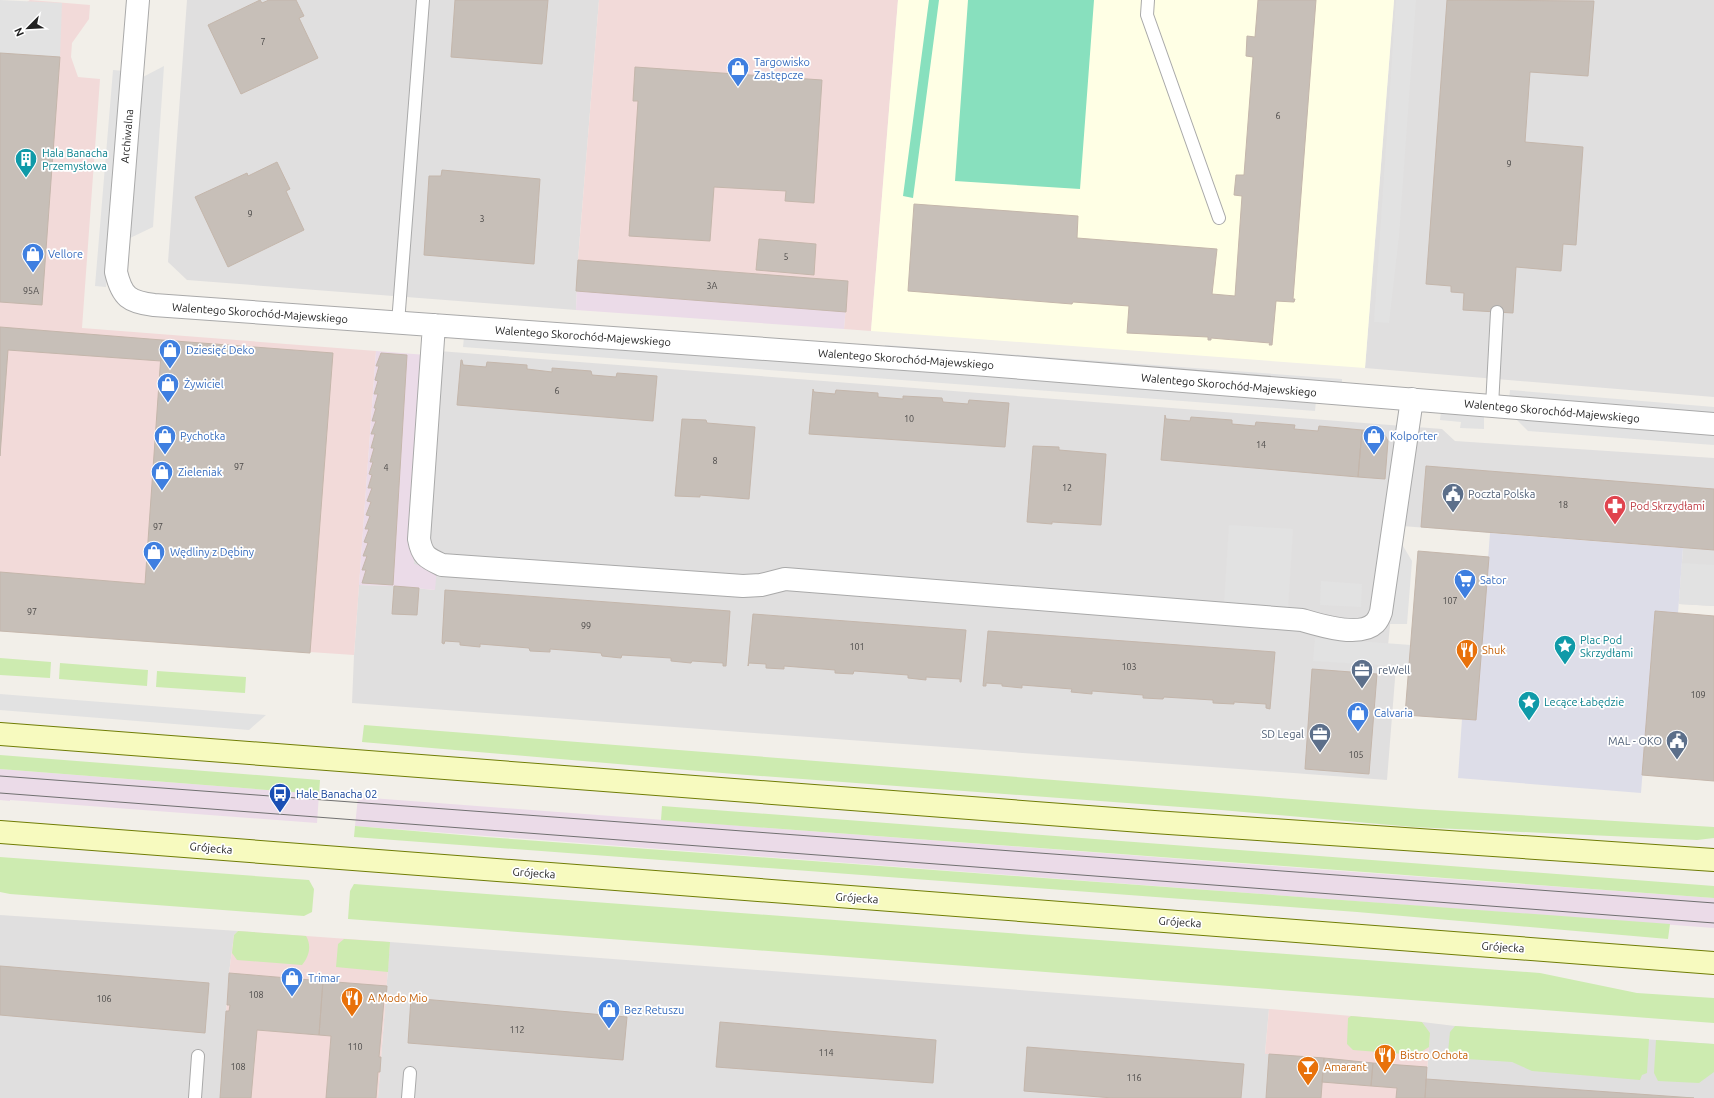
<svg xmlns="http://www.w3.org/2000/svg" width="1714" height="1098" viewBox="0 0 1714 1098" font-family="Ubuntu,sans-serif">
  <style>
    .residential { fill: #e0dfdf }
    .commercial { fill: #f2dad9 }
    .industrial { fill: #ebdbe8 }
    .education { fill: #ffffe5 }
    .grass { fill: #cdebb0 }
    .pitch { fill: #88e0be }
    .parking { fill: #e2e2e2 }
    .plaza { fill: #dddde8 }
    .building { fill: #c7bfb8; stroke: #c4b6ab }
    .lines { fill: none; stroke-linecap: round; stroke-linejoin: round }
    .service-casing { stroke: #a9a9a9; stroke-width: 14 }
    .minor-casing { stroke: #a9a9a9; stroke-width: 24 }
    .secondary-casing { stroke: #707d05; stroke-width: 24 }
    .service { stroke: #fff; stroke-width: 12 }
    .minor { stroke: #fff; stroke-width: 22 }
    .secondary { stroke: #f7fabf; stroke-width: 22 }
    .tram { stroke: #707070; stroke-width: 1 }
    .labels { text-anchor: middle; stroke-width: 3.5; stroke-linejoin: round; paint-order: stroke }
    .number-label { font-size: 9px; fill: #4b4948 }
    .shop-label { font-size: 11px; fill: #366cbe; stroke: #fff; text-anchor: start }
    .street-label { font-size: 11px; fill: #222; stroke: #fff }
    .culture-label { font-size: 11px; fill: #0d838f; stroke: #fff; text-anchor: start }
    .service-label { font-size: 11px; fill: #4e5e75; stroke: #fff; text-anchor: start }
    .health-label { font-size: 11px; fill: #be3a42; stroke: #fff; text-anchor: start }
    .food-label { font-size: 11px; fill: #c56008; stroke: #fff; text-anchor: start }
    .transit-label { font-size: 11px; fill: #164399; stroke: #fff; text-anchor: start }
  </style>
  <rect width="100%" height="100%" fill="#f2efe9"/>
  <!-- residential -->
  <path class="residential" d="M187,0H599L578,260L576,310L187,280L168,262Z
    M1394,0H1714V397L1365,368Z
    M426,350L1442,429L1455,441L1714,458V606L1679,604L1683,548L1402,526L1392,605L1386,666H1396L1387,780L352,703L354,655L359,585L394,586L435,590L414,564Z
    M0,915L238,931L234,935L229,973L220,1098H0Z
    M390,942L1269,1009L1265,1053L1269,1054L1266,1098H378Z
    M1422,1022L1455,1026L1714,1044V1098H1425L1430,1034Z"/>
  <!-- commercial -->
  <path class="commercial" d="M30,0L90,5L89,19L72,43L71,57L78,77L100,79L82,328L376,351L354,655L0,631V19Z
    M599,0H898L871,331L844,329L848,281L578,260Z
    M238,931L390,942L378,1098H220L229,973L234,935Z
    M1269,1009L1422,1022L1430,1033L1425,1098H1266L1269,1054H1265Z"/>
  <!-- industrial -->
  <path class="industrial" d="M578,260L848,281L844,329L576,310Z
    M376,351L426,355L414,564L437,569L435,590L394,586L359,585Z
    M0,769L319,794L317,823L10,800V801L0,800Z
    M358,797L1300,868L1714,898V928L355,826Z"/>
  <!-- education -->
  <path class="education" d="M898,0H1394L1365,368L871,331Z"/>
  <!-- grass -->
  <path class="grass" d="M0,658L51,662L50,678L0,675Z
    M60,663L148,670L147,686L59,679Z
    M157,671L246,677L245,693L156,687Z
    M364,725L1419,809L1714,827V838L1697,840L1413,827L1221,810L734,774L362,742Z
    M0,755L320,780L319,794L0,769Z
    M662,806L1714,886V898L661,820Z
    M355,826L485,837L1670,924L1668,939L1357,912L354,837Z
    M0,857L309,880L314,889L312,912L304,916L10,894L0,892Z
    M354,884L1540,973L1637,993L1714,998V1023L348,919L350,891Z
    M238,931L306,936C312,946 309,957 302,965L237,960L232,953L234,935Z
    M344,939L390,942L388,972L336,967L338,944Z
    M1351,1016L1422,1022L1430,1033L1429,1047L1416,1055L1353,1050L1347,1044L1348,1018Z
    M1455,1026L1649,1039L1647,1073L1642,1075L1640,1080L1532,1071L1512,1062L1452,1058L1448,1052L1450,1032Z
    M1656,1040L1714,1044V1072L1699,1083L1658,1081L1654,1073Z"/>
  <!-- pitch -->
  <path class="pitch" d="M929,0H939L913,198L903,196Z
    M968,0H1094L1080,189L955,181Z"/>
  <!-- parking -->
  <path class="parking" d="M0,0L62,3L60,57L0,53Z
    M1396,0H1416L1399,236L1389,323L1374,322Z
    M164,66L153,227L128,239L141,78Z
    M113,70L124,71L106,287L95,286Z
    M464,337L1316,401L1315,411L463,347Z
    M885,345L1342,379V386L885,352Z
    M1510,390L1714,407V416L1509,400Z
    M1441,411L1484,414V429L1460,428L1461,422L1440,420Z
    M1516,419L1714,433V445L1528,431Z
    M1229,525L1293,529L1288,609L1224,605Z
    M1400,541L1412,561L1407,624H1390Z
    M1682,563L1714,565V606L1679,604Z
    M1321,581L1362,584L1361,607L1320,605Z
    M1315,638L1411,645L1409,667L1313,661Z
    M0,694L266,715L249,730L0,710Z"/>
  <!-- plaza -->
  <path class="plaza" d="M1490,533L1683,548L1678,613L1655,612L1641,793L1458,778L1462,719L1476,720Z"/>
  <!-- building -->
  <path class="building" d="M260,0L262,3L269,0H296L304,16L299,18L318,58L241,94L208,25Z
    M455,0H548L542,64L451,57Z
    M1258,0H1316L1293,299H1295L1294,302L1276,301L1272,345H1269L1270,343L1211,338V340H1208V337L1127,333L1129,306L1073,302L1072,304L908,291L914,204L1078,216L1077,238L1217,249L1212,294L1235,296L1242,196L1234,195L1236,175H1244L1253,57L1246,56L1247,36L1255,37Z
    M1447,0L1594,1L1588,76L1530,72L1525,142L1583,147L1576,245L1563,244L1561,271L1516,267L1513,313L1463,310L1464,293L1451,292V286L1426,284Z
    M0,53L60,57L42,305L0,302Z
    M635,67L822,80L814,203L785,201L786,191L714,187L710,241L629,236L638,101H633Z
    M277,162L290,189L286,191L304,230L228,267L195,197L247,173L248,176Z
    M442,170L540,179L534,264L424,255L429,176H441Z
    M759,239L816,244L814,275L756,270Z
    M578,260L848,281L846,312L576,291Z
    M0,327L162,340L161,361L8,350L0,456Z
    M162,340L333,353L310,653L0,631V572L145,584Z
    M381,353L407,355L393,585L362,583L366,570H362L367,556H363L368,543L364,542L369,529H365L370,516L366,515L371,502L367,501L372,488H368L372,475L369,474L373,462H370L374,448H371L375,434H371L376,421H372L376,408H374L378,394H374L378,381L375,380L379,366H376Z
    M461,360H462L463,365L486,367L487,362L527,365V369L552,372V368L591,371L592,375L616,377L617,373L657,376L653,421L457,405Z
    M813,389L814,392L835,394L836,390L878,393V397L903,399V396L942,398L943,402L968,404L969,400L1009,403L1005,447L809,434Z
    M1165,415L1166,419L1190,421L1191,417L1232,420V424L1255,426L1256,422L1295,425L1294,429L1318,431L1319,426L1362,430L1358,477L1161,460Z
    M682,419L706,420L707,423L755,427L749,499L700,495V497L675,496Z
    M1362,430L1383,431L1388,441L1385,479L1358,477Z
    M1033,446L1059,447V450L1106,454L1101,525L1052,522V524L1027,522Z
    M1426,466L1714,489V550L1421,527Z
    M1418,551L1489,557L1476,720L1405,715Z
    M394,586L419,588L417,615L392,614Z
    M445,590L730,611L726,666H723V663L692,661L691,663L671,661V658L622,655L621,658L602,656L601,653L550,649V652L530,651L529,648L480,644V647L460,645V642L445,641L444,644L442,643Z
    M1655,611L1714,616V781L1642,775Z
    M753,614L966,630L961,682H960V679L926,677V680L908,678V675L854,671L853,674L835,673V670L784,666V669L766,668V664L749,663L748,666Z
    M988,631L1275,652L1270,709L1266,708V704L1234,702V704L1213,703V700L1164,697L1163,699L1143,698V695L1092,691V694L1071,692L1072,689L1022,685V688L1002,686V684L986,683V686H983Z
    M1312,669L1377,674L1369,774L1305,769Z
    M0,966L209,983L205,1033L0,1015Z
    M229,973L323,981L319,1035L257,1030L251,1098H220L226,1011H229L230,1005H227Z
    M323,981L387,986L386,999L384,1000L379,1057H381L380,1072H378L376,1098H326L331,1036L319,1035Z
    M411,998L627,1017L623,1060L408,1043Z
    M720,1022L936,1040L933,1083L716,1067Z
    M1027,1047L1244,1064L1241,1098H1113L1024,1091Z
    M1269,1054L1324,1058L1321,1098H1266Z
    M1324,1058L1373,1063L1371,1086L1322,1082Z
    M1373,1063L1427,1067L1425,1098H1396L1397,1088L1371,1086Z
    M1426,1079L1694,1098H1425Z"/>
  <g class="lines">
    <!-- service casing -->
    <g class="service-casing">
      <path id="service" d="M1148,0L1147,15L1219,218
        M398,323L423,0
        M1492,406L1497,312
        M195,1098L198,1056
        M408,1098L410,1073"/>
    </g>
    <!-- minor casing -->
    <g class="minor-casing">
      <path id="minor" d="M138,0L116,272C122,297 129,302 154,305L974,364L1714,424
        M434,325L419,539C422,556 427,558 442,565L743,586L761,585L785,579L1302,620C1319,625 1360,638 1375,623C1378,620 1380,615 1381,612L1412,399"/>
    </g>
    <!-- secondary casing -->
    <g class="secondary-casing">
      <path id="secondary" d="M0,734L1154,822L1714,860
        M0,832L1714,963"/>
    </g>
    <!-- service -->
    <use href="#service" class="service"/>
    <!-- minor -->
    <use href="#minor" class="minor"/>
    <!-- secondary -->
    <use href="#secondary" class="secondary"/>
    <!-- tram -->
    <path class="tram" d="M0,776L1714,903
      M0,793L1714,923"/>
  </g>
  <!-- icons -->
  <defs>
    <g id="shop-pin" transform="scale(1.15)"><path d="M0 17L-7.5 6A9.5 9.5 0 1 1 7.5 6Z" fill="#3f7fe0" stroke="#fff"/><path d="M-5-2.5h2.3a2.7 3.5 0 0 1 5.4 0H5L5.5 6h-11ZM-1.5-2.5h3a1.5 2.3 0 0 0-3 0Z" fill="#fff"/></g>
    <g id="building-pin" transform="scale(1.15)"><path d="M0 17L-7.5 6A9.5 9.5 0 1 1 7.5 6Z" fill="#0f9aa8" stroke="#fff"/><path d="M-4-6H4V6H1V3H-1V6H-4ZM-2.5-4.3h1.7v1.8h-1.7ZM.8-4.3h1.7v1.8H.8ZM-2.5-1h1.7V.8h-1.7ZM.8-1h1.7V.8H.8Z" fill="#fff"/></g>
    <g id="civic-pin" transform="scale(1.15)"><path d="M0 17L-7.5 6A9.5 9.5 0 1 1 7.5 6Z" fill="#5c6f8a" stroke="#fff"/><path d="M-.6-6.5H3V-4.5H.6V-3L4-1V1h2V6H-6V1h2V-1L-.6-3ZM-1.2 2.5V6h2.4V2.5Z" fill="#fff"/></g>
    <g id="pharmacy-pin" transform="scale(1.15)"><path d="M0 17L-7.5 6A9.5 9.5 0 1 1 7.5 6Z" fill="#e0444e" stroke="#fff"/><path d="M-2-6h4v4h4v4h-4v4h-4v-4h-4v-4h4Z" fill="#fff"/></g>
    <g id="supermarket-pin" transform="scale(1.15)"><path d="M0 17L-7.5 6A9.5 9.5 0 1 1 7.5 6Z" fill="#3f7fe0" stroke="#fff"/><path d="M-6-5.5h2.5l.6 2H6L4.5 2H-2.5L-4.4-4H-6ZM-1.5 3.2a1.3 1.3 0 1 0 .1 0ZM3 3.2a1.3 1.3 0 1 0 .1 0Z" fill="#fff"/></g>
    <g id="sight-pin" transform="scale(1.15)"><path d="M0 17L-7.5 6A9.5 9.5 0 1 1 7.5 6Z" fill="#0f9aa8" stroke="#fff"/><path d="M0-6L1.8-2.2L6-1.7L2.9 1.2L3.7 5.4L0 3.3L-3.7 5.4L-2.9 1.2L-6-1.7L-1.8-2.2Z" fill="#fff"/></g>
    <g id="restaurant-pin" transform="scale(1.15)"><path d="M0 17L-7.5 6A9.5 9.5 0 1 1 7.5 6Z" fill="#e8710a" stroke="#fff"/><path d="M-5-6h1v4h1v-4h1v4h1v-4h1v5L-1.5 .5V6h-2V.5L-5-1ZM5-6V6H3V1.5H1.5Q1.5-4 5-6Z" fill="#fff"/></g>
    <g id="office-pin" transform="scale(1.15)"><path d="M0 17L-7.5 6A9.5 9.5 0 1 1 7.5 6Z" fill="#5c6f8a" stroke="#fff"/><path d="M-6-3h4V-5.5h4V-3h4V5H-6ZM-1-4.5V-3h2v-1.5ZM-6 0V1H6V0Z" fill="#fff"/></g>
    <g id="bus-pin" transform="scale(1.15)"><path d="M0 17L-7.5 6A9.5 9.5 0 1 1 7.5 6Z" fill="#1a4fb4" stroke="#fff"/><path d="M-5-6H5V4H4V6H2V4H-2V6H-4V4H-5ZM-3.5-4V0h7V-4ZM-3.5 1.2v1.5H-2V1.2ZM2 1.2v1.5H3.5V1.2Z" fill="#fff"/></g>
    <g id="bar-pin" transform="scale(1.15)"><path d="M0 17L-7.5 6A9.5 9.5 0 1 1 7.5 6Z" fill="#e8710a" stroke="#fff"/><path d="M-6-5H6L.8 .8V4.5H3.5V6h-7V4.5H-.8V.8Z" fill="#fff"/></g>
  </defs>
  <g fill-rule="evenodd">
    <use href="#shop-pin" x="738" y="68"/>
    <use href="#building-pin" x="26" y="159"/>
    <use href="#shop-pin" x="33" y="254"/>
    <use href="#shop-pin" x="170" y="350"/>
    <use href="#shop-pin" x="168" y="384"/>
    <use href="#shop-pin" x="165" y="436"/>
    <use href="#shop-pin" x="1374" y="436"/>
    <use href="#shop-pin" x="162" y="472"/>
    <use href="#civic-pin" x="1453" y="494"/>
    <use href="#pharmacy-pin" x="1615" y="506"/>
    <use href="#shop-pin" x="154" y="552"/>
    <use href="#supermarket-pin" x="1465" y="580"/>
    <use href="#sight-pin" x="1565" y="646"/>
    <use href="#restaurant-pin" x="1467" y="650"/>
    <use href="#office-pin" x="1362" y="670"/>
    <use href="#sight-pin" x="1529" y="702"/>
    <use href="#shop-pin" x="1358" y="713"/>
    <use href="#office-pin" x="1320" y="734"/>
    <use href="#civic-pin" x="1677" y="741"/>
    <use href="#bus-pin" x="280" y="794"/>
    <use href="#shop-pin" x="292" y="978"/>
    <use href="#restaurant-pin" x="352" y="998"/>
    <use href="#shop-pin" x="609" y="1010"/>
    <use href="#restaurant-pin" x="1385" y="1055"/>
    <use href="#bar-pin" x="1308" y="1067"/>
  </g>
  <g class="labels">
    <!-- number labels -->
    <g class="number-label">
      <text x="263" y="45">7</text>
      <text x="1278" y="119">6</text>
      <text x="1509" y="167">9</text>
      <text x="250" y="217">9</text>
      <text x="482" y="222">3</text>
      <text x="786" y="260">5</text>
      <text x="712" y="289">3A</text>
      <text x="31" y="294">95A</text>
      <text x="557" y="394">6</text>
      <text x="909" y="422">10</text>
      <text x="1261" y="448">14</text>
      <text x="715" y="464">8</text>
      <text x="239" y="470">97</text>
      <text x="386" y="471">4</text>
      <text x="1067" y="491">12</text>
      <text x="1563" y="508">18</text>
      <text x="158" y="530">97</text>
      <text x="1450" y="604">107</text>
      <text x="32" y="615">97</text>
      <text x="586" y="629">99</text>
      <text x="857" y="650">101</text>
      <text x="1129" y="670">103</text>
      <text x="1698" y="698">109</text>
      <text x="1356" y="758">105</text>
      <text x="256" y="998">108</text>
      <text x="104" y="1002">106</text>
      <text x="517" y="1033">112</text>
      <text x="355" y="1050">110</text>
      <text x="826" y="1056">114</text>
      <text x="238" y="1070">108</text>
      <text x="1134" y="1081">116</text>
    </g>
    <!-- shop labels -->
    <g class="shop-label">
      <text x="754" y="66">Targowisko<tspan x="754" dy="13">Zastępcze</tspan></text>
      <text x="48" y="258">Vellore</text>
      <text x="186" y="354">Dziesięć Deko</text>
      <text x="184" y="388">Żywiciel</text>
      <text x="180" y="440">Pychotka</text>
      <text x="1390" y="440">Kolporter</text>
      <text x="178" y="476">Zieleniak</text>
      <text x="170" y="556">Wędliny z Dębiny</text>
      <text x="1480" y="584">Sator</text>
      <text x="1374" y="717">Calvaria</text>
      <text x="308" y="982">Trimar</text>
      <text x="624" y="1014">Bez Retuszu</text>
    </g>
    <!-- street labels -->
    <g class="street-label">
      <text transform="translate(127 136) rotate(-85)" y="4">Archiwalna</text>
      <text transform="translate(260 313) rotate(4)" y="4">Walentego Skorochód-Majewskiego</text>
      <text transform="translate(583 336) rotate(4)" y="4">Walentego Skorochód-Majewskiego</text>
      <text transform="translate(906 359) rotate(4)" y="4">Walentego Skorochód-Majewskiego</text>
      <text transform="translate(1229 385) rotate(5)" y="4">Walentego Skorochód-Majewskiego</text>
      <text transform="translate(1552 411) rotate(5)" y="4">Walentego Skorochód-Majewskiego</text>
      <text transform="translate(211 848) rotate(5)" y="4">Grójecka</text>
      <text transform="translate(534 873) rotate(4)" y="4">Grójecka</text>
      <text transform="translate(857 898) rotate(4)" y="4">Grójecka</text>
      <text transform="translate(1180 922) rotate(4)" y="4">Grójecka</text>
      <text transform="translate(1503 947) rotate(4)" y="4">Grójecka</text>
    </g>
    <!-- culture labels -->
    <g class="culture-label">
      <text x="42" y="157">Hala Banacha<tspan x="42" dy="13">Przemysłowa</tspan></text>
      <text x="1580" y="644">Plac Pod<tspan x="1580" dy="13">Skrzydłami</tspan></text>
      <text x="1544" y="706">Lecące Łabędzie</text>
    </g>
    <!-- service labels -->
    <g class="service-label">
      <text x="1468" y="498">Poczta Polska</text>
      <text x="1378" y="674">reWell</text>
      <text x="1304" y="738" text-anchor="end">SD Legal</text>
      <text x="1662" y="745" text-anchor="end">MAL - OKO</text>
    </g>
    <!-- health labels -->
    <g class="health-label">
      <text x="1630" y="510">Pod Skrzydłami</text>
    </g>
    <!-- food labels -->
    <g class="food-label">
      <text x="1482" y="654">Shuk</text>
      <text x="368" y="1002">A Modo Mio</text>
      <text x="1400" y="1059">Bistro Ochota</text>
      <text x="1324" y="1071">Amarant</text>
    </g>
    <!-- transit labels -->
    <g class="transit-label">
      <text x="296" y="798">Hale Banacha 02</text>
    </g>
  </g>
  <!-- north arrow -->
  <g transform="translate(28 28) rotate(246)" stroke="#ffffff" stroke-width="3" paint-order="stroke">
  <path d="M0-3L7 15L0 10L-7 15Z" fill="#222222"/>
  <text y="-6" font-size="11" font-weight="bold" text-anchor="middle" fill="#222222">N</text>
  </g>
</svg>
